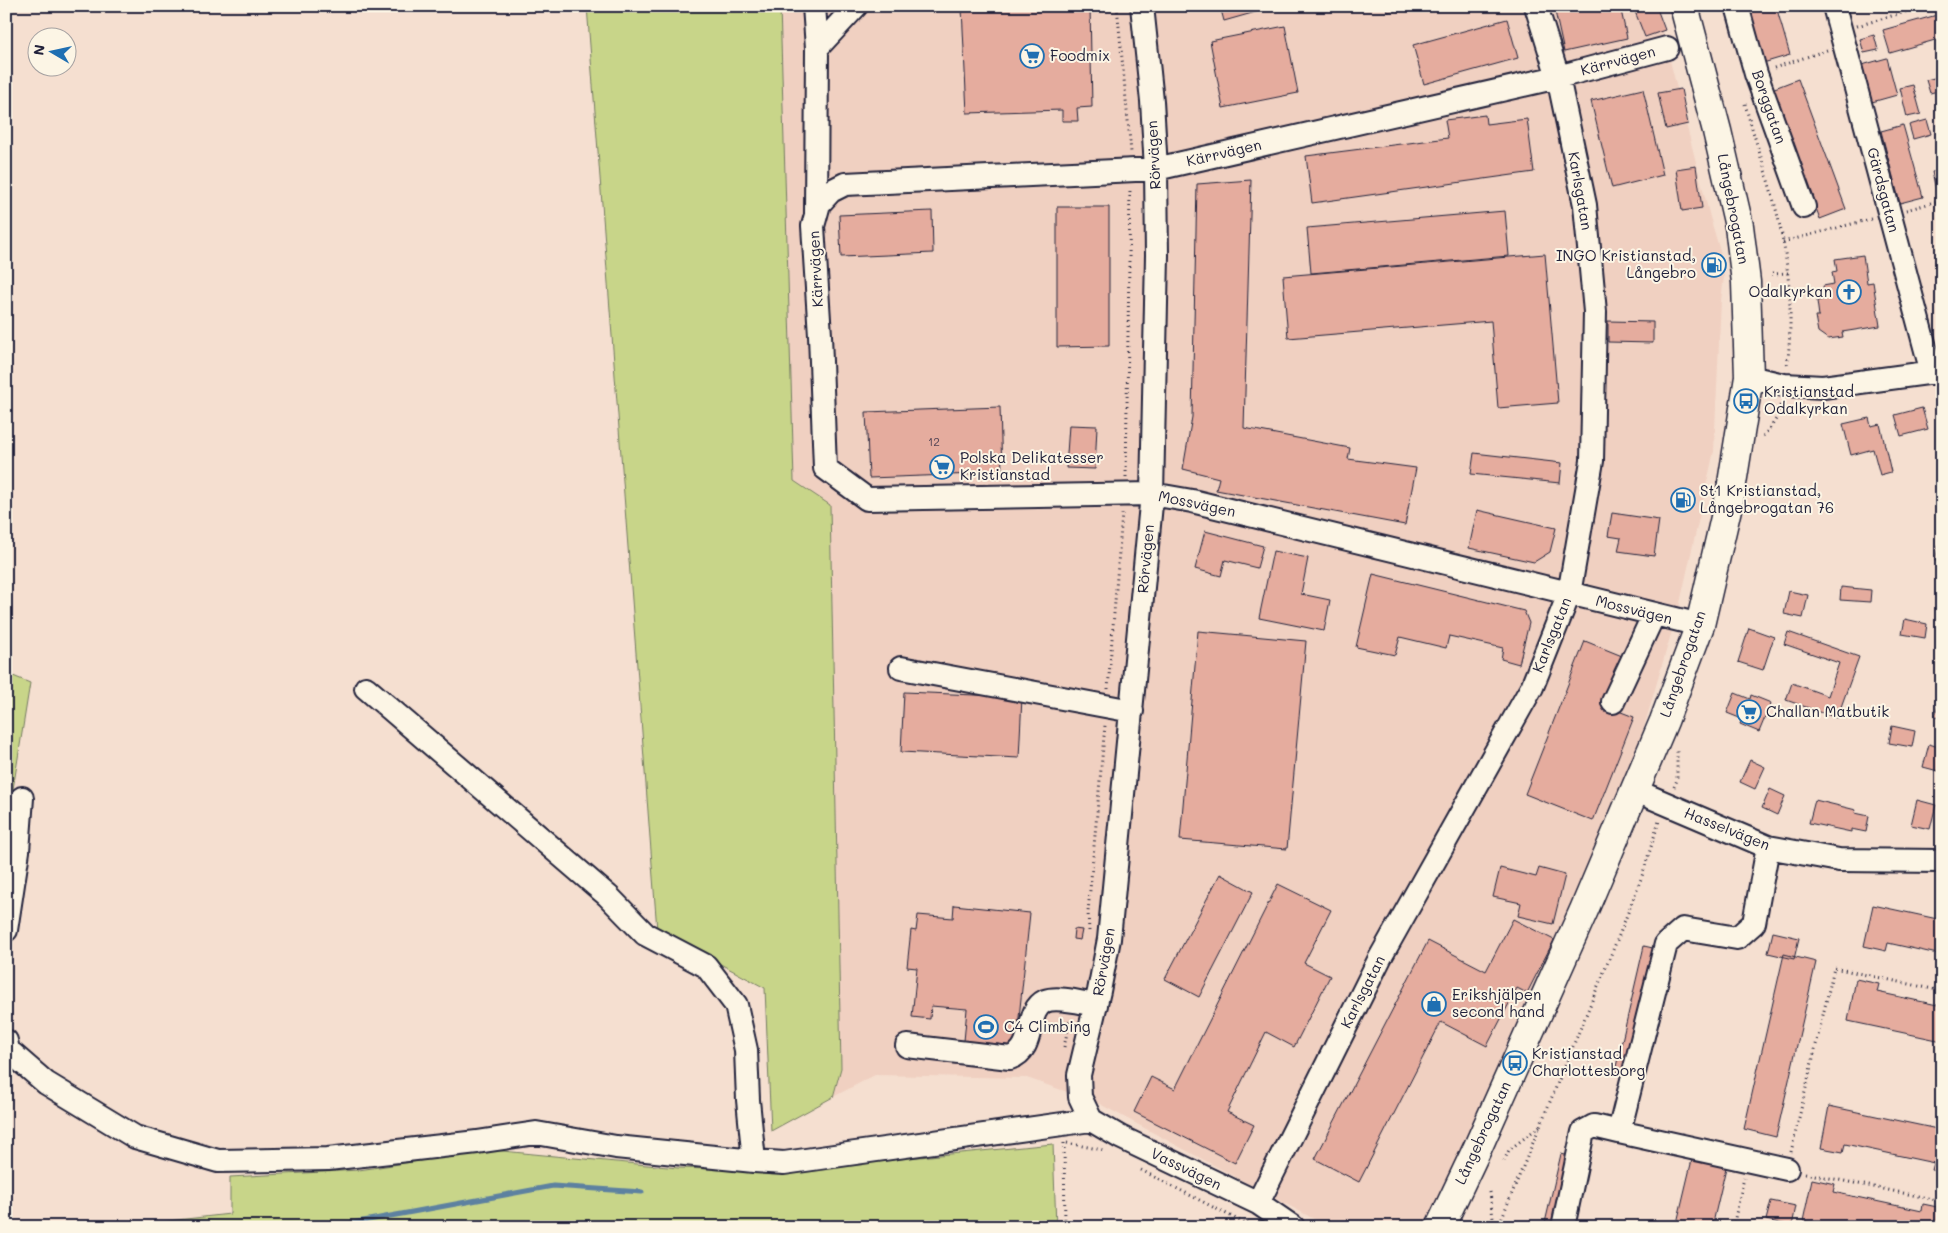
<svg xmlns="http://www.w3.org/2000/svg" width="1948" height="1233" viewBox="0 0 1948 1233" font-family="Mali,sans-serif">
  <style>
    .built { fill: #f0d0c1 }
    .green { fill: #c8d589; stroke: #757c62 }
    .lines { fill: none; stroke-linecap: round; stroke-linejoin: round }
    .stream { stroke: #5d81a0; stroke-width: 5 }
    .building { fill: #e5ac9e; stroke: #22223b }
    .minor-casing { stroke: #22223b; stroke-width: 26 }
    .major-casing { stroke: #22223b; stroke-width: 31 }
    .path { stroke: #22223b; stroke-width: 3; stroke-dasharray: 1 4; stroke-linecap: butt }
    .minor { stroke: #fcf5e5; stroke-width: 22 }
    .major { stroke: #fcf5e5; stroke-width: 28 }
    .labels { text-anchor: middle; stroke-width: 4; stroke-linejoin: round; paint-order: stroke }
    .number-label { font-size: 12px; fill: #534454 }
    .poi-label { font-size: 15px; fill: #22223b; stroke: #fcf5e5; text-anchor: start }
    .street-label { font-size: 15px; fill: #22223b; stroke: #fcf5e5 }
  </style>
  <rect width="100%" height="100%" fill="#f5dfd0"/>
  <filter id="ink" filterUnits="userSpaceOnUse"><feTurbulence type="fractalNoise" baseFrequency=".02" numOctaves="2"/><feDisplacementMap in="SourceGraphic" scale="10" xChannelSelector="R" yChannelSelector="G"/><feConvolveMatrix kernelMatrix="1 2 1 2 8 2 1 2 1" color-interpolation-filters="sRGB"/></filter>
  <g filter="url(#ink)">
    <!-- built -->
    <path class="built" d="M780,6H1656L1710,217L1720,251L1724,277L1721,300L1714,451L1680,603L1633,765L1562,943L1424,1227H1329L1096,1102L1027,1078L875,1075L833,1097L841,1068L830,505L794,481Z"/>
    <!-- green -->
    <path class="green" d="M587,6H780L794,481L830,505L841,1068L833,1097L771,1131L765,988L657,930Z
      M6,673L30,683L6,833Z
      M1053,1144L1056,1227H115L230,1214V1177L359,1170L492,1150L678,1168L776,1171Z"/>
    <g class="lines">
      <!-- stream -->
      <path class="stream" d="M331,1227L553,1186L642,1192"/>
    </g>
    <!-- building -->
    <path class="building" d="M1220,6H1277L1224,21Z
      M1386,6H1409L1388,12Z
      M1620,6L1627,38L1564,52L1554,7Z
      M1642,6H1656L1665,30L1645,37L1634,9Z
      M1747,6H1776L1790,55L1763,63Z
      M1090,7L1092,107L1077,108L1078,121H1062V110L967,113L962,8Z
      M1937,15L1942,38L1890,53L1883,30Z
      M1507,19L1518,58L1424,84L1413,45Z
      M1285,26L1298,93L1223,108L1210,41Z
      M1874,35L1878,50L1864,53L1860,39Z
      M1887,58L1897,95L1872,102L1862,65Z
      M1942,76V90L1930,93L1926,80Z
      M1798,79L1846,209L1820,219L1772,89Z
      M1913,85L1921,114L1907,117L1900,88Z
      M1643,89L1663,175L1612,188L1591,101Z
      M1681,89L1688,124L1666,129L1658,93Z
      M1485,115L1486,124L1527,119L1534,172L1312,203L1306,156L1448,138L1445,120Z
      M1927,120L1931,134L1913,139L1909,125Z
      M1903,125L1923,197L1900,203L1881,131Z
      M1696,166L1702,208L1682,211L1676,169Z
      M1942,170V193L1937,194L1932,172Z
      M1251,180L1244,428L1350,448L1348,459L1416,468L1405,525L1216,490L1219,478L1183,469L1192,417L1197,184Z
      M1057,207H1109V346L1057,347Z
      M932,211L933,253L841,257L839,215Z
      M1505,211L1509,256L1311,273L1307,228Z
      M1545,254L1558,403L1498,408L1491,321L1288,338L1283,276Z
      M1863,255L1867,283L1873,282L1880,326L1842,332L1843,337L1828,339L1818,332L1815,316H1819L1817,301L1825,299L1823,286L1834,284L1832,272L1837,271L1835,259Z
      M1608,321L1653,322V343L1608,342Z
      M1000,407L1002,473L869,478L866,412Z
      M1922,408L1928,429L1901,436L1895,415Z
      M1869,418L1871,426L1880,424L1891,472L1880,475L1873,449L1851,455L1843,424Z
      M1069,425L1097,426L1095,469L1066,468Z
      M1474,453L1562,463L1560,483L1471,474Z
      M1477,510L1556,528L1550,552L1534,562L1469,548Z
      M1612,513L1659,520L1654,556L1618,551L1621,538L1608,536Z
      M1205,531L1263,546L1257,568L1225,560L1221,576L1195,569Z
      M1939,543L1942,544V563L1935,561Z
      M1273,551L1308,558L1301,594L1330,600L1324,631L1259,618Z
      M1373,574L1524,611L1529,623L1519,664L1501,659L1503,648L1449,636L1446,648L1400,637L1395,655L1356,647Z
      M1841,587L1871,590L1870,602L1840,600Z
      M1789,591L1808,595L1803,618L1784,614Z
      M1905,619L1927,624L1925,638L1902,634Z
      M1749,628L1774,637L1763,670L1738,662Z
      M1198,631L1306,641L1287,849L1180,840Z
      M1788,632L1859,657L1837,718L1786,700L1792,683L1828,696L1839,663L1784,644Z
      M1585,641L1622,656L1603,705L1634,717L1593,821L1525,794Z
      M904,692L1022,697L1019,758L901,752Z
      M1735,693L1750,699L1751,695L1771,703L1759,732L1740,724L1742,719L1727,713Z
      M1940,694H1942V718L1935,717Z
      M1892,726L1915,731L1912,747L1889,743Z
      M1929,744L1942,748V772L1923,767Z
      M1750,760L1765,767L1755,789L1740,782Z
      M1770,789L1785,796L1777,815L1762,808Z
      M1815,800L1856,810L1855,813L1869,816L1866,832L1851,829V832L1809,823Z
      M1917,800L1936,805L1930,829L1911,825Z
      M1500,868L1536,877L1539,868L1565,875L1553,924L1518,916L1521,903L1493,897Z
      M1220,874L1253,892L1199,997L1165,979Z
      M1278,884L1331,910L1304,963L1330,976L1294,1047L1266,1032L1227,1112L1254,1125L1235,1163L1134,1112L1151,1077L1175,1089Z
      M954,905L1030,913L1016,1046L964,1041L967,1009L931,1006L930,1019L912,1017L917,968L907,967L911,930L916,931L918,915L953,918Z
      M1873,905L1942,920V955L1888,943L1886,951L1864,946Z
      M1513,919L1554,940L1527,993L1517,988L1487,1046L1441,1022L1359,1182L1315,1159L1428,941L1486,971Z
      M1074,929L1082,930L1080,940L1073,939Z
      M1773,932L1799,938L1794,959L1768,953Z
      M1644,946L1657,949L1628,1074L1615,1071Z
      M1784,954L1816,962L1776,1137L1744,1129Z
      M1856,979L1879,984L1877,992L1942,1006V1041L1848,1021Z
      M1829,1106L1942,1130V1172L1932,1170L1934,1163L1845,1144L1843,1152L1821,1148Z
      M1695,1147L1729,1155L1712,1227H1676Z
      M1561,1154L1574,1157L1558,1227H1544Z
      M1812,1179L1835,1184L1833,1192L1922,1211L1923,1204L1942,1208V1227H1832L1803,1221Z
      M1771,1201L1796,1206L1792,1226L1766,1220Z"/>
    <g class="lines">
      <!-- minor casing -->
      <g class="minor-casing">
        <path id="minor" d="M814,6L817,48L816,214
          M1142,6L1152,101L1156,169L1157,255L1152,494L1109,939L1099,991L1079,1075L1080,1097L1091,1120L1120,1137L1258,1203L1293,1227
          M1737,6L1756,74L1804,207
          M1834,6L1932,373
          M817,48L856,6
          M1667,48L1558,77L1156,169L845,184L831,191L819,204L813,226L820,335L825,468L867,499L1152,494L1192,501L1700,625
          M1749,377L1784,385L1823,387L1942,371
          M901,668L1132,711
          M366,688L608,896L645,934L706,966L736,1005L746,1050L748,1100L754,1161L784,1163L1091,1120
          M1613,702L1654,614
          M1634,790L1768,847L1839,860L1942,861
          M6,930L18,851L22,798
          M6,1041L8,1050L46,1083L135,1137L218,1161L328,1159L477,1142L536,1133L616,1147L754,1161
          M907,1046L1010,1058C1037,1049 1024,1011 1045,1001C1058,996 1083,1003 1096,1005
          M1619,1132L1787,1169
          M1258,1203L1380,958L1532,687L1569,594L1592,461L1595,312L1585,205L1558,77L1536,6
          M1563,1227L1583,1132L1594,1126L1619,1132L1666,944L1683,929L1737,938L1754,923L1768,847"/>
      </g>
      <!-- major casing -->
      <g class="major-casing">
        <path id="major" d="M1440,1227L1477,1149L1584,910L1664,721L1700,625L1730,496L1749,377L1746,282L1739,226L1717,131L1684,6"/>
      </g>
      <!-- path -->
      <path class="path" d="M1117,6L1131,152
        M1857,26L1926,6
        M1774,68L1827,50
        M1745,104C1756,144 1771,185 1780,226C1790,272 1793,320 1787,367
        M1906,210L1942,200
        M1783,242L1871,219
        M1772,274L1788,273
        M1763,436L1771,427L1776,419L1781,403
        M1126,477L1130,189
        M1108,689L1122,514
        M1674,787L1677,780V749
        M1089,931L1088,912L1105,725
        M1064,1047L1070,1019
        M1064,1143L1065,1227
        M1067,1143L1103,1150
        M1791,1152L1834,968L1942,991
        M1504,1161L1509,1150L1540,1126
        M1141,1170L1246,1224L1249,1218
        M1805,1173L1942,1201
        M1490,1192L1494,1227
        M1310,1223L1317,1227
        M1498,1227L1620,933L1642,876L1659,821
        M1733,1227L1744,1178"/>
      <!-- minor -->
      <use href="#minor" class="minor"/>
      <!-- major -->
      <use href="#major" class="major"/>
    </g>
  </g>
  <!-- icons -->
  <defs>
    <g id="supermarket-ring" transform="scale(1.25)"><circle r="9.5" fill="#fcf5e5" stroke="#1f6fb2" stroke-width="1.5"/><path d="M-6-5.5h2.5l.6 2H6L4.5 2H-2.5L-4.4-4H-6ZM-1.5 3.2a1.3 1.3 0 1 0 .1 0ZM3 3.2a1.3 1.3 0 1 0 .1 0Z" fill="#1f6fb2"/></g>
    <g id="fuel-ring" transform="scale(1.25)"><circle r="9.5" fill="#fcf5e5" stroke="#1f6fb2" stroke-width="1.5"/><path d="M-5.5-6h7V0h2V4h1.3V-2.5L3-4.5l.8-.8L6-3V5H2.5V1h-1V6h-7ZM-4.2-4.7v3.2H.2V-4.7Z" fill="#1f6fb2"/></g>
    <g id="church-ring" transform="scale(1.25)"><circle r="9.5" fill="#fcf5e5" stroke="#1f6fb2" stroke-width="1.5"/><path d="M-1.2-6h2.4v3.5h3.3v2.4h-3.3V6h-2.4V-.1h-3.3v-2.4h3.3Z" fill="#1f6fb2"/></g>
    <g id="bus-ring" transform="scale(1.25)"><circle r="9.5" fill="#fcf5e5" stroke="#1f6fb2" stroke-width="1.5"/><path d="M-5-6H5V4H4V6H2V4H-2V6H-4V4H-5ZM-3.5-4V0h7V-4ZM-3.5 1.2v1.5H-2V1.2ZM2 1.2v1.5H3.5V1.2Z" fill="#1f6fb2"/></g>
    <g id="shop-ring" transform="scale(1.25)"><circle r="9.5" fill="#fcf5e5" stroke="#1f6fb2" stroke-width="1.5"/><path d="M-5-2.5h2.3a2.7 3.5 0 0 1 5.4 0H5L5.5 6h-11ZM-1.5-2.5h3a1.5 2.3 0 0 0-3 0Z" fill="#1f6fb2"/></g>
    <g id="stadium-ring" transform="scale(1.25)"><circle r="9.5" fill="#fcf5e5" stroke="#1f6fb2" stroke-width="1.5"/><path d="M0-5a6.5 5 0 1 0 0 10a6.5 5 0 1 0 0-10ZM-3.5-1.8h7v3.6h-7Z" fill="#1f6fb2"/></g>
  </defs>
  <g fill-rule="evenodd">
    <use href="#supermarket-ring" x="1032" y="56"/>
    <use href="#fuel-ring" x="1714" y="265"/>
    <use href="#church-ring" x="1849" y="292"/>
    <use href="#bus-ring" x="1746" y="401"/>
    <use href="#supermarket-ring" x="942" y="467"/>
    <use href="#fuel-ring" x="1683" y="500"/>
    <use href="#supermarket-ring" x="1749" y="712"/>
    <use href="#shop-ring" x="1434" y="1004"/>
    <use href="#stadium-ring" x="986" y="1027"/>
    <use href="#bus-ring" x="1515" y="1063"/>
  </g>
  <g class="labels">
    <!-- number labels -->
    <g class="number-label">
      <text x="934" y="446">12</text>
    </g>
    <!-- poi labels -->
    <g class="poi-label">
      <text x="1050" y="61">Foodmix</text>
      <text x="1696" y="261" text-anchor="end">INGO Kristianstad,<tspan x="1696" dy="17">Långebro</tspan></text>
      <text x="1832" y="297" text-anchor="end">Odalkyrkan</text>
      <text x="1764" y="397">Kristianstad<tspan x="1764" dy="17">Odalkyrkan</tspan></text>
      <text x="960" y="463">Polska Delikatesser<tspan x="960" dy="17">Kristianstad</tspan></text>
      <text x="1700" y="496">St1 Kristianstad,<tspan x="1700" dy="17">Långebrogatan 76</tspan></text>
      <text x="1766" y="717">Challan Matbutik</text>
      <text x="1452" y="1000">Erikshjälpen<tspan x="1452" dy="17">second hand</tspan></text>
      <text x="1004" y="1032">C4 Climbing</text>
      <text x="1532" y="1059">Kristianstad<tspan x="1532" dy="17">Charlottesborg</tspan></text>
    </g>
    <!-- street labels -->
    <g class="street-label">
      <text transform="translate(1618 61) rotate(-15)" y="5">Kärrvägen</text>
      <text transform="translate(1769 107) rotate(71)" y="5">Borggatan</text>
      <text transform="translate(1224 153) rotate(-13)" y="5">Kärrvägen</text>
      <text transform="translate(1154 155) rotate(-93)" y="5">Rörvägen</text>
      <text transform="translate(1883 190) rotate(75)" y="5">Gärdsgatan</text>
      <text transform="translate(1580 191) rotate(80)" y="5">Karlsgatan</text>
      <text transform="translate(1733 209) rotate(79)" y="5">Långebrogatan</text>
      <text transform="translate(816 269) rotate(-93)" y="5">Kärrvägen</text>
      <text transform="translate(1197 504) rotate(12)" y="5">Mossvägen</text>
      <text transform="translate(1146 559) rotate(-85)" y="5">Rörvägen</text>
      <text transform="translate(1634 610) rotate(14)" y="5">Mossvägen</text>
      <text transform="translate(1552 635) rotate(-68)" y="5">Karlsgatan</text>
      <text transform="translate(1683 664) rotate(-71)" y="5">Långebrogatan</text>
      <text transform="translate(1727 829) rotate(22)" y="5">Hasselvägen</text>
      <text transform="translate(1104 962) rotate(-80)" y="5">Rörvägen</text>
      <text transform="translate(1363 992) rotate(-63)" y="5">Karlsgatan</text>
      <text transform="translate(1483 1133) rotate(-65)" y="5">Långebrogatan</text>
      <text transform="translate(1186 1169) rotate(26)" y="5">Vassvägen</text>
    </g>
  </g>
  <!-- margin -->
  <rect width="1948" height="1233" fill="none" stroke="#fcf5e5" stroke-width="25"/>
  <rect x="12" y="12" width="1923" height="1208" fill="none" stroke="#22223b" stroke-width="2" filter="url(#ink)"/>
  <!-- north arrow -->
  <g transform="translate(52 52) rotate(279)"><circle r="24" fill="#fcf5e5" stroke="#a5a1a1"/>
  <path d="M0-4L9 19L0 12L-9 19Z" fill="#1f6fb2"/>
  <text y="-8" font-size="14" font-weight="bold" text-anchor="middle" fill="#22223b">N</text>
  </g>
</svg>
